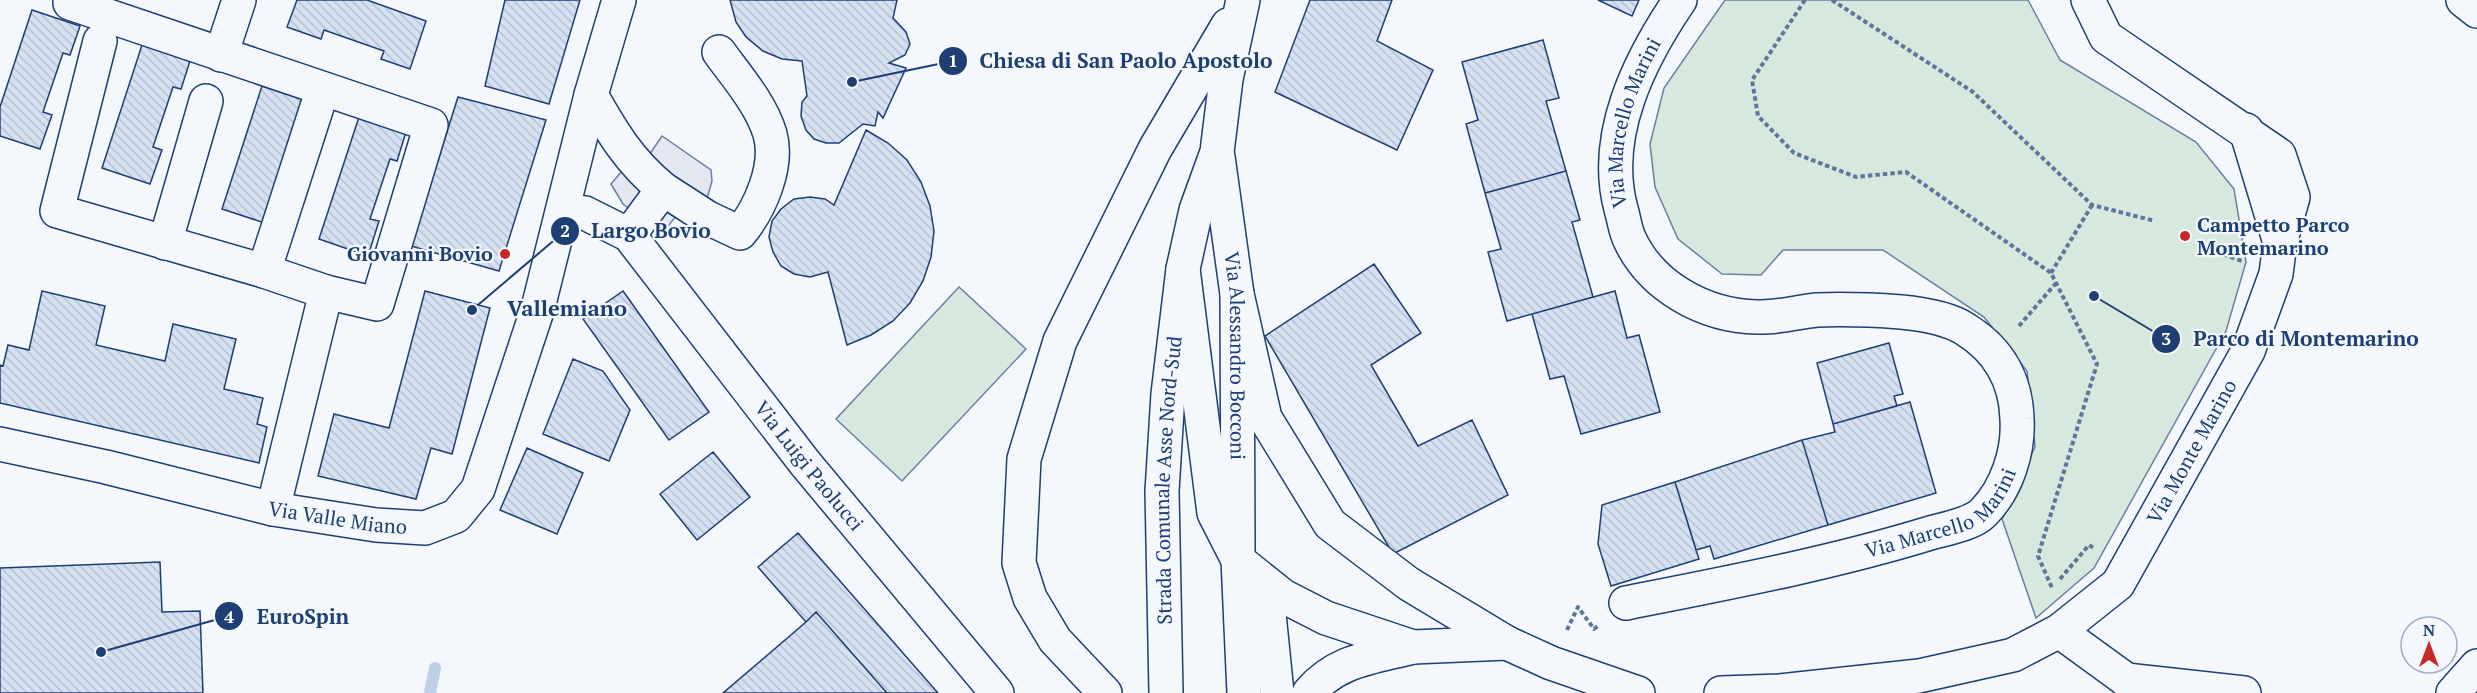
<svg xmlns="http://www.w3.org/2000/svg" width="2477" height="693" viewBox="0 0 2477 693" font-family="'PT Serif',serif">
  <style>
    .park { fill: #d7e8df; stroke: #687fa3; stroke-width: 1.5 }
    .parking { fill: #e3e8f0; stroke: #687fa3; stroke-width: 1.5 }
    .lines { fill: none; stroke-linecap: round; stroke-linejoin: round }
    .stream { stroke: #bed0e5; stroke-width: 12 }
    .building { fill: url(#building-back-hatch); stroke: #1d3f73; stroke-width: 1.5 }
    .minor-casing { stroke: #1d3f73; stroke-width: 36 }
    .major-casing { stroke: #1d3f73; stroke-width: 36 }
    .highway-casing { stroke: #1d3f73; stroke-width: 36 }
    .path { stroke: #5e769c; stroke-width: 4; stroke-dasharray: 4.5 3; stroke-linecap: butt }
    .minor { stroke: #f4f7fb; stroke-width: 33 }
    .major { stroke: #f4f7fb; stroke-width: 33 }
    .highway { stroke: #f4f7fb; stroke-width: 33 }
    .poi-dot { fill: #c62828; stroke: #f4f7fb; stroke-width: 2 }
    .labels { text-anchor: middle; stroke-width: 4.5; stroke-linejoin: round; paint-order: stroke }
    .street-label { font-size: 20px; fill: #1d3f73; stroke: #f4f7fb }
    .poi-label { font-size: 20px; font-weight: bold; fill: #1d3f73; stroke: #f4f7fb; text-anchor: start }
    .quarter-label { font-size: 22px; font-weight: bold; fill: #1d3f73; stroke: #f4f7fb }
    .leader { fill: none; stroke: #1d3f73; stroke-width: 2 }
    .callout-dot { fill: #1d3f73; stroke: #f4f7fb; stroke-width: 2 }
    .mark-label { font-size: 18px; text-anchor: middle; font-weight: bold; fill: #fff }
    .callout-label { font-size: 21px; text-anchor: middle; font-weight: bold; fill: #1d3f73; stroke: #f4f7fb; stroke-width: 4.5; stroke-linejoin: round; paint-order: stroke }
  </style>
  <defs>
    <pattern id="building-back-hatch" width="6" height="6" patternUnits="userSpaceOnUse" patternTransform="scale(1.5)"><rect width="6" height="6" fill="#d5e0f0"/><path d="M-1 5l2 2M0 0l6 6M5-1l2 2" fill="none" stroke="#b6c1d1"/></pattern>
  </defs>
  <rect width="100%" height="100%" fill="#f4f7fb"/>
  <!-- park -->
  <path class="park" d="M1725,0H2028L2060,60L2196,142L2234,189L2246,262L2226,331L2094,568L2036,618L2002,519L2035,447L2027,371L1984,317L1883,250H1783L1761,275L1722,274L1678,239L1655,187L1650,144L1664,88Z
    M959,287L1026,349L902,481L836,419Z"/>
  <!-- parking -->
  <path class="parking" d="M662,136L711,170L712,181L706,202L678,214L662,233L623,204L611,184L627,165L647,158Z"/>
  <g class="lines">
    <!-- stream -->
    <path class="stream" d="M430,693L435,668"/>
  </g>
  <!-- building -->
  <path class="building" d="M297,0H367L426,21L410,69L381,59L384,51L324,30L321,39L287,27Z
    M505,0H580L549,104L485,86Z
    M730,0H897L893,18L906,32L910,44L905,55L889,63L906,68L883,118L878,112L875,126L863,124L839,143H826L814,139L806,130L801,116L802,102L807,96L802,61L782,59L763,51L746,37L736,22Z
    M1310,0H1392L1377,41L1433,70L1397,150L1275,92Z
    M1598,0H1639L1632,16Z
    M32,10L80,26L70,55L63,53L43,112L52,115L40,149L0,136V107Z
    M1543,40L1559,98L1546,101L1566,171L1485,193L1466,124L1478,120L1462,62Z
    M142,45L190,61L181,89L173,87L153,147L162,150L150,184L102,168Z
    M262,86L310,101L271,225L222,209Z
    M458,97L546,120L499,271L411,246Z
    M359,117L406,132L397,161L390,159L370,219L379,221L368,256L319,239Z
    M866,130L888,143L907,160L921,182L930,206L934,231L931,257L923,281L910,303L893,321L871,335L847,345L828,272L810,277L794,274L781,266L773,252L769,237L772,221L781,209L794,199L810,197L825,199L834,205Z
    M1566,171L1580,220L1572,222L1593,297L1507,321L1488,252L1501,249L1485,193Z
    M1374,264L1421,333L1371,365L1418,446L1472,420L1508,495L1393,554L1265,336Z
    M42,291L105,306L96,345L165,361L173,324L236,339L224,389L263,398L257,424L267,427L259,463L0,403V365L3,366L8,345L29,350Z
    M425,291L490,308L452,454L431,448L416,499L318,476L334,414L389,428Z
    M623,291L709,412L669,440L583,319Z
    M1615,291L1627,338L1639,335L1660,412L1581,434L1564,376L1550,379L1532,314Z
    M1889,343L1903,394L1894,396L1897,406L1833,424L1817,363Z
    M573,359L603,371L630,410L609,461L543,434Z
    M1910,402L1936,493L1828,525L1802,440L1835,432L1833,424Z
    M1802,440L1828,525L1714,559L1710,546L1696,550L1675,482Z
    M527,448L583,473L557,534L500,510Z
    M713,452L750,497L697,540L660,494Z
    M1675,482L1699,559L1611,586L1598,544L1602,505Z
    M798,533L938,693H887L816,612L806,622L758,567Z
    M160,562L162,612L200,611L203,693H0V568Z
    M816,612L887,693H723L806,622Z"/>
  <g class="lines">
    <!-- minor casing -->
    <g class="minor-casing">
      <g id="minor">
        <path d="M2463,0L2477,11"/>
        <path d="M70,3L431,125L377,304L326,292"/>
        <path d="M100,41L57,211L264,271L326,292L273,509"/>
        <path d="M221,55L239,0"/>
        <path d="M591,95C612,132 629,161 663,189"/>
        <path d="M2246,130L2280,243"/>
        <path id="s1" d="M563,211L585,213L629,235L805,463L997,693"/>
        <path d="M629,235L663,189L708,218L740,233C760,209 779,166 770,134C761,104 737,77 719,52"/>
        <path d="M165,243L206,101"/>
        <path d="M264,271L317,107"/>
        <path id="s2" d="M0,444L106,467L273,509L376,525L425,528L456,516L478,489L538,308L591,95L619,0"/>
        <path d="M1243,568L1268,604L1277,693"/>
        <path id="s3" d="M1626,603C1727,583 1828,564 1927,534C1943,529 1971,525 1983,513C2007,489 2019,451 2017,419C2016,380 1999,350 1965,329C1948,318 1922,314 1901,312C1873,310 1845,309 1817,310C1797,312 1776,318 1757,317C1705,316 1651,287 1629,238C1625,229 1624,219 1621,209C1601,135 1640,59 1680,0"/>
        <path d="M2059,631L2143,692"/>
        <path d="M1507,643L1551,663L1638,693"/>
        <path d="M2126,680L2244,693"/>
        <path id="s4" d="M1721,693L1780,691L1919,676L2013,655L2059,631L2118,584L2248,351L2276,274L2280,243L2293,197L2279,155L2106,37L2088,0"/>
        <path d="M2453,693L2477,666"/>
      </g>
    </g>
    <!-- major casing -->
    <g class="major-casing">
      <g id="major">
        <path d="M1243,0L1226,79L1217,152L1196,210L1183,269L1214,513L1238,560L1283,596L1326,618L1413,647L1507,643"/>
        <path id="s5" d="M1218,157L1237,294L1238,551"/>
        <path d="M1237,294L1265,418L1330,524L1409,584L1507,643"/>
        <path d="M1105,693L1055,640L1030,598L1019,563L1024,459L1060,341L1155,149L1228,25"/>
      </g>
    </g>
    <!-- highway casing -->
    <g class="highway-casing">
      <g id="highway">
        <path d="M1238,560L1244,693"/>
        <path id="s6" d="M1166,693L1162,491L1168,394L1183,269"/>
        <path d="M1309,693C1336,660 1374,657 1413,647"/>
      </g>
    </g>
    <!-- path -->
    <path class="path" d="M1805,0L1752,80L1758,116L1794,153L1856,177L1906,172L2051,273L2097,364L2038,556L2052,588
      M1832,0L1973,92L2092,205L2155,221
      M2216,252L2242,261
      M2051,273L2092,205
      M2019,326L2056,283
      M2060,579L2089,545L2095,549
      M1567,630L1578,607L1594,629L1598,626"/>
    <!-- minor -->
    <use href="#minor" class="minor"/>
    <!-- major -->
    <use href="#major" class="major"/>
    <!-- highway -->
    <use href="#highway" class="highway"/>
  </g>
  <!-- markers -->
  <g class="poi-dot">
    <circle cx="2185" cy="236" r="6"/>
    <circle cx="505" cy="254" r="6"/>
  </g>
  <g class="labels">
    <!-- street labels -->
    <g class="street-label">
      <text dy="7" stroke="none"><textPath href="#s3" startOffset="1070">Via Marcello Marini</textPath></text>
      <text dy="7" stroke="none"><textPath href="#s5" startOffset="200">Via Alessandro Bocconi</textPath></text>
      <text dy="7" stroke="none"><textPath href="#s4" startOffset="574">Via Monte Marino</textPath></text>
      <text dy="7" stroke="none"><textPath href="#s1" startOffset="364">Via Luigi Paolucci</textPath></text>
      <text dy="7" stroke="none"><textPath href="#s6" startOffset="213">Strada Comunale Asse Nord-Sud</textPath></text>
      <text dy="7" stroke="none"><textPath href="#s3" startOffset="333">Via Marcello Marini</textPath></text>
      <text dy="7" stroke="none"><textPath href="#s2" startOffset="346">Via Valle Miano</textPath></text>
    </g>
    <!-- poi labels -->
    <g class="poi-label">
      <text x="2197" y="232">Campetto Parco<tspan x="2197" dy="23">Montemarino</tspan></text>
      <text x="493" y="261" text-anchor="end">Giovanni Bovio</text>
    </g>
    <!-- quarter labels -->
    <g class="quarter-label">
      <text x="567" y="316">Vallemiano</text>
    </g>
  </g>
  <!-- callouts -->
  <path class="leader" d="M852 82L953 61M472 310L565 231M2094 296L2166 339M101 652L229 616"/>
  <g class="callout-dot">
    <circle cx="852" cy="82" r="6"/>
    <circle cx="472" cy="310" r="6"/>
    <circle cx="2094" cy="296" r="6"/>
    <circle cx="101" cy="652" r="6"/>
    <circle cx="953" cy="61" r="15"/>
    <circle cx="565" cy="231" r="15"/>
    <circle cx="2166" cy="339" r="15"/>
    <circle cx="229" cy="616" r="15"/>
  </g>
  <g class="mark-label">
    <text x="953" y="67">1</text>
    <text x="565" y="237">2</text>
    <text x="2166" y="345">3</text>
    <text x="229" y="623">4</text>
  </g>
  <g class="callout-label">
    <text x="1126" y="68">Chiesa di San Paolo Apostolo</text>
    <text x="651" y="238">Largo Bovio</text>
    <text x="2306" y="346">Parco di Montemarino</text>
    <text x="303" y="624">EuroSpin</text>
  </g>
  <!-- north arrow -->
  <g transform="translate(2429 645)"><circle r="28" fill="#f4f7fb" stroke="#9eadc5" stroke-width="1.5"/>
  <path d="M0-4.5L10 22L0 15L-10 22Z" fill="#c62828"/>
  <text y="-9" font-size="16" font-weight="bold" text-anchor="middle" fill="#1d3f73">N</text>
  </g>
</svg>
